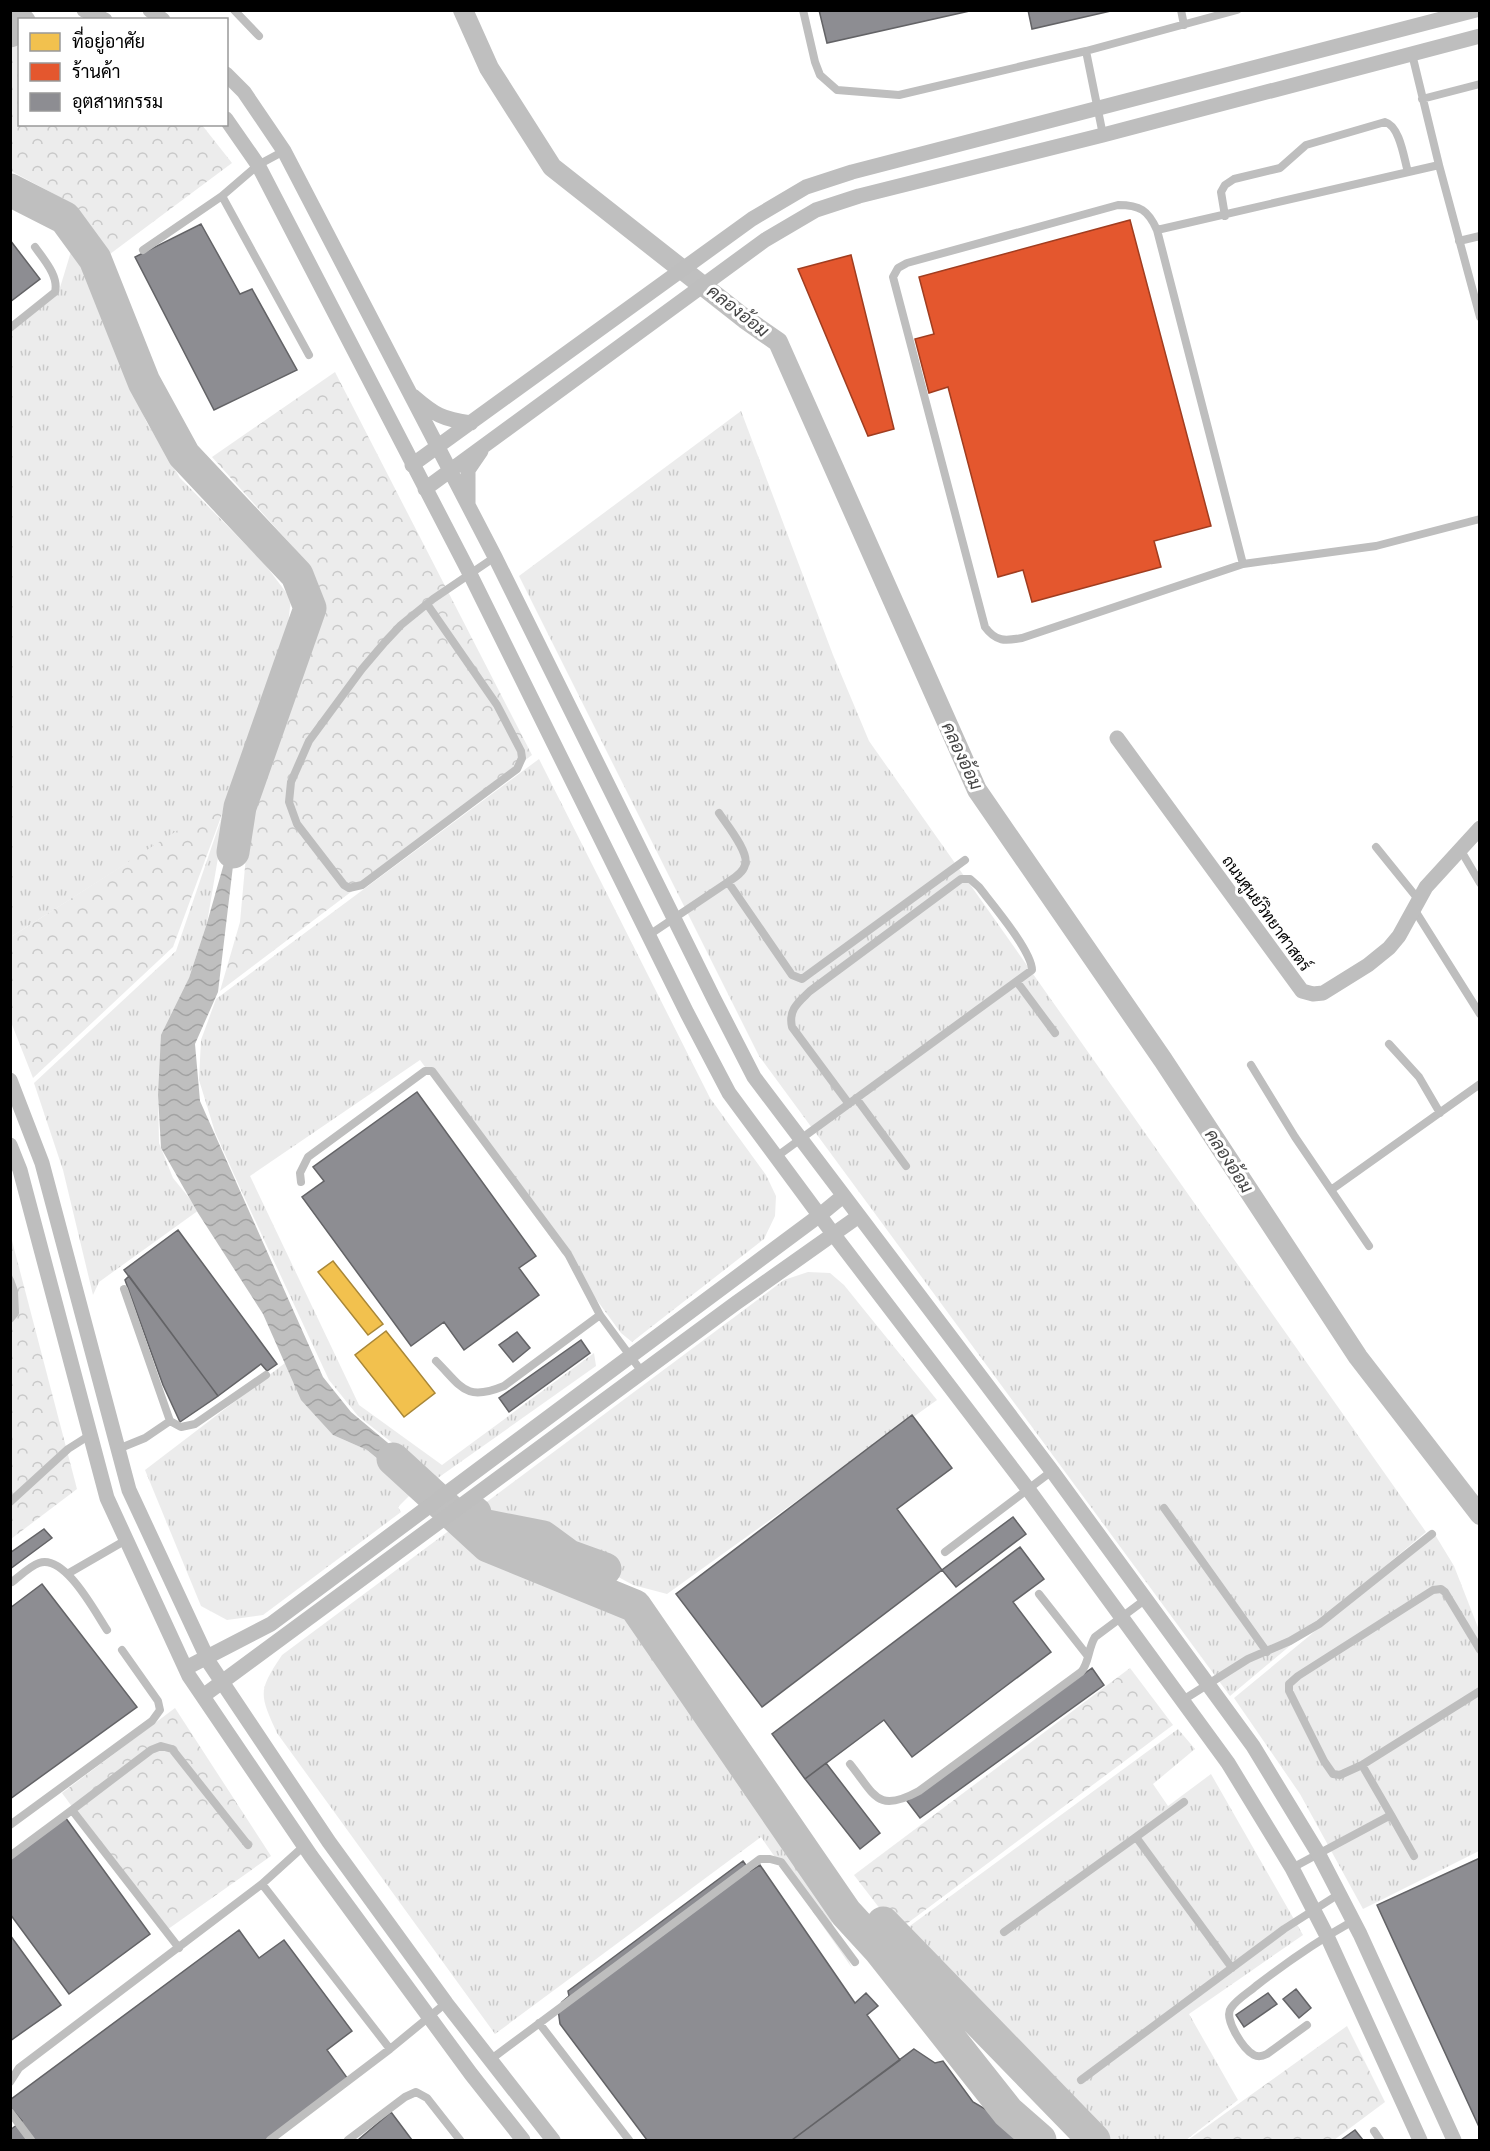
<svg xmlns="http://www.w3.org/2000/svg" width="1490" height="2151" viewBox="0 0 1490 2151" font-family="'Fira Sans',Sarabun,sans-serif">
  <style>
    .grass { fill: url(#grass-tufts) }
    .forest { fill: url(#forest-crowns) }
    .water { fill: url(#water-waves) }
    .homes { fill: #f2c14e; stroke: #a98737; stroke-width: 1.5 }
    .shops { fill: #e4572e; stroke: #a03d20; stroke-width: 1.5 }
    .industry { fill: #8d8d92; stroke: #636366; stroke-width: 1.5 }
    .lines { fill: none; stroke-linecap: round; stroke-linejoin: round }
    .canal { stroke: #bfbfbf; stroke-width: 20 }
    .river { stroke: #bfbfbf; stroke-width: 33 }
    .service { stroke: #bebebe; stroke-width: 8 }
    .minor { stroke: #bebebe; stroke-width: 15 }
    .labels { text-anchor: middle; stroke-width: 6; stroke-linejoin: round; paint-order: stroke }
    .street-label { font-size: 16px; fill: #000; stroke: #fff }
    .water-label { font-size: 18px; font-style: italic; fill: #444; stroke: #fff }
  </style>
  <defs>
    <pattern id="grass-tufts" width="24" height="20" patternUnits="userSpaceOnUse" patternTransform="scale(1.5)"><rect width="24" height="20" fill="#ececec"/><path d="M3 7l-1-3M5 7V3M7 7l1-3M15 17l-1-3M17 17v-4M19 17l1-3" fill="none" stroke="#c9c9c9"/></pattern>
    <pattern id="forest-crowns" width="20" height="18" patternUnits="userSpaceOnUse" patternTransform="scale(1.5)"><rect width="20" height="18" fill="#ececec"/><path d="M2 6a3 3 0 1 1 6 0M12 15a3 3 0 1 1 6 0" fill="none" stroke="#c9c9c9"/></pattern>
    <pattern id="water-waves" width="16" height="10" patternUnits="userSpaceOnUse" patternTransform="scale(1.5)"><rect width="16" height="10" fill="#bfbfbf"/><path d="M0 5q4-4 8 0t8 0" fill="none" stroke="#a2a2a2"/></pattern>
  </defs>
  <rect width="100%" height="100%" fill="#fff"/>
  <!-- grass -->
  <path class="grass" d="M73,245L146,421L180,478L264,563L291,599L288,624L228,798L207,923L189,978L158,1095L159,1143L173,1178L199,1210L99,1282L93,1295L63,1170L34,1083L176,951L228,799L11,937V329L59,291Z
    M741,411L833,655L869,741L1426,1532L1230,1696L759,1056L519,576Z
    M539,759L710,1098L766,1175L776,1196L775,1216L764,1239L632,1342L621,1333L420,1060L250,1176L359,1405L442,1465L594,1353L596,1366L435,1480L409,1456L358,1416L329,1380L241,1190L215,1132L199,1080L201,1040L216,999Z
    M808,1272L830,1273L844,1285L937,1400L667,1594L633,1585L600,1567L569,1556L543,1537L481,1525L476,1510L784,1280Z
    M285,1363L333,1435L367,1450L396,1474L413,1492L398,1507L401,1512L263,1615L227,1620L201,1606L145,1470Z
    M450,1530L465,1542L473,1554L625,1609L840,1904L832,1923L852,1968L761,1837L495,2034L277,1733C259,1694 258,1691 282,1655Z
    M1434,1533L1454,1566L1479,1630V1851L1363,1909L1300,1794L1234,1698Z
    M1178,1729L1195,1749L1153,1784L1168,1806L1211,1774L1303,1935L1189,2014L1238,2100L1186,2140H1100L899,1934Z"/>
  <!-- forest -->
  <path class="forest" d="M19,33L20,124L202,125L232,163L106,257L67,201L11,171V41Z
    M335,372L532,755L220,991L240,922L251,801L320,626L317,581L293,547L212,457Z
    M228,798L173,947L33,1078L11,1022V937Z
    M10,1233L77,1489L11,1539L10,1319L13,1315Z
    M1130,1668L1173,1725L897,1931L854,1875Z
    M175,1708L271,1856L164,1932L62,1793Z
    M1347,2026L1385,2102L1334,2140H1188Z"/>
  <!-- water -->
  <path class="water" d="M240,807L218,992L195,1044L200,1101L323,1377L351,1412L436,1483L415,1499L396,1474L367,1450L333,1435L301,1400L263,1314L198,1213L161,1148L158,1095L161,1035L189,978L207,923Z"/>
  <!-- homes -->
  <path class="homes" d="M333,1261L383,1324L368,1335L318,1272Z
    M386,1331L435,1393L404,1417L355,1355Z"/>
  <!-- shops -->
  <path class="shops" d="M1130,220L1211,526L1154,541L1161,567L1032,602L1023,570L998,577L948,387L929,393L915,339L934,334L919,277Z
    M851,255L894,429L868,436L798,269Z"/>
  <!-- industry -->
  <path class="industry" d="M819,10H974L827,43Z
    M1028,10H1115L1032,29Z
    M201,224L240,294L252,289L297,370L214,410L135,257Z
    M10,240L40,279L10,302Z
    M417,1092L536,1256L519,1268L539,1295L464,1350L444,1322L411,1346L302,1197L324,1181L313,1167Z
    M178,1230L277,1364L267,1371L261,1364L218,1396L124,1270Z
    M129,1276L218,1396L180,1422L163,1385L125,1280Z
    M517,1332L530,1348L513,1362L499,1345Z
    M581,1340L590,1353L509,1412L499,1398Z
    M912,1415L952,1468L897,1509L942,1570L762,1707L676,1594Z
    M1013,1517L1026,1534L956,1587L942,1570Z
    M44,1529L52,1538L10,1569V1553Z
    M1020,1547L1044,1579L1013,1602L1051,1652L912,1757L884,1720L805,1779L772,1734Z
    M42,1584L137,1707L10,1799V1608Z
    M1092,1668L1104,1685L920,1818L907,1801Z
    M826,1763L880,1833L860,1849L805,1779Z
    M65,1817L150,1934L69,1994L10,1914V1857Z
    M1480,1858V2129L1377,1905Z
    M743,1861L750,1871L760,1865L855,2003L866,1993L878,2006L867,2015L900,2060L792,2140H647L560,2024L558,2009L562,2002L569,1996L568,1991Z
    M239,1930L259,1958L284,1940L352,2031L327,2050L348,2079L266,2140H10V2130L22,2121L10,2107V2100Z
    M10,1935L61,2005L10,2041Z
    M1296,1989L1311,2008L1299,2018L1283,1999Z
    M1268,1993L1277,2004L1244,2027L1236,2015Z
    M914,2049L935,2063L943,2061L973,2102L1004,2120L1017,2137L1013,2140H792Z
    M391,2112L412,2140H358Z
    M1355,2130L1363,2140H1341Z"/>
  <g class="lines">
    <!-- canal -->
    <path class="canal" d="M463,10L489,68L552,167L745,319L778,342L977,790L1163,1060L1358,1357L1480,1515"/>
    <!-- river -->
    <path class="river" d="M10,31L20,24
      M10,190L65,218L95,259L144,382L184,455L297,575L310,608L240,807L233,852
      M393,1459L488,1546L635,1606L846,1913L879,1949L1008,2112L1040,2140
      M475,1513L477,1524L543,1537L569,1556L605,1569
      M883,1923L1094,2140"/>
    <!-- service -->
    <path class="service" d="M234,10L259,36
      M803,10L815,62L820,75L837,90L899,95L1086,51L1103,135
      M1181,10L1184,25
      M1086,51L1237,10
      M1422,99L1480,84
      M1439,165L1480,317
      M222,196L309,355
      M1225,216L1221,192L1225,185L1234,179L1280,168L1306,145L1385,122C1400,126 1404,159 1408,172
      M1157,230C1148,210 1140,205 1118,205L907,263L898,268L893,277L985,627C996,642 1005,641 1022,638L1243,564L1376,546L1480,519
      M1459,241L1480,236
      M143,250L222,196L258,165L284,151
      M10,328L55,292C59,276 44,260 35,247
      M1243,564L1157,230L1439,165L1412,54
      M427,604L497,705L521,751L522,758L517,769L362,885L349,888L344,885L297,824L289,802L291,782L309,741L362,669L385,642L401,625L433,599L495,557
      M719,813C727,825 750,853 745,865C743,873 734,878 728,882
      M1376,847L1418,899
      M1460,849L1480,883
      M1414,909L1480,1014
      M649,935L728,882L792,975L802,979L965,860
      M1017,982L1055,1033
      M1389,1044L1419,1077L1440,1113
      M1251,1065L1295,1137L1331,1190L1480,1084
      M856,1098L906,1166
      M776,1157L1032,970C1032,951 992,904 979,887L970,879H961L810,991C799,1002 788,1009 792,1027L849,1104
      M301,1182L300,1173L308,1157L425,1071H432L568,1254L600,1315L642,1372
      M1331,1190L1369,1246
      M10,1280L14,1291L15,1313L10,1319
      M124,1289L170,1421L181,1427L195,1424L266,1375
      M436,1361C462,1387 465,1402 504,1386L600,1315
      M118,1449L145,1438L170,1421
      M10,1502L68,1449L90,1435
      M1164,1508L1267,1652
      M945,1552L1052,1471
      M69,1573L126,1540
      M12,1582C20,1576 30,1566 39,1563C65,1554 95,1612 107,1630
      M1039,1594L1087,1655
      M1183,1700L1248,1659L1290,1641L1319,1624L1432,1534
      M850,1764C875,1795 877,1814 919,1791L1081,1672C1089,1664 1088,1648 1095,1637L1146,1599
      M1362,1765L1340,1775L1333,1774L1324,1761L1289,1691V1684L1298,1676L1433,1590L1441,1589L1445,1592L1480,1650
      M72,1810L151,1750L161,1746L172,1749L248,1845
      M1391,1815L1414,1856
      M10,1825L152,1721L160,1710L158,1701L122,1650
      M1136,1837L1184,1802
      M10,1856L72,1810L179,1948
      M1292,1868L1391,1815L1362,1765L1480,1691
      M262,1884L390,2049
      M1004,1932L1136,1837L1232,1968
      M539,2023L629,2140
      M1307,2025L1267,2054C1263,2056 1258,2057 1254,2055C1243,2049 1223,2018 1231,2008C1237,1999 1248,1993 1256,1986C1287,1962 1319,1940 1353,1921
      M490,2060L760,1859H770L781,1862L855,1962
      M1081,2080L1284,1929L1339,1894
      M10,2082L19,2068L262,1884L304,1846
      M10,2112L31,2140
      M1374,2131L1380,2140
      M270,2140L390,2049L446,2003
      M348,2140L405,2097L416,2092L427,2098L460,2140"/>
    <!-- minor -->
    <path class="minor" d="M84,10L105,20
      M150,10L163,20
      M226,74L244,92L284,151L495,557L714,999L754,1077L1052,1471L1253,1746L1318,1853L1360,1934L1454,2140
      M226,119L258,165L470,574L687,1013L729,1093L834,1235L1028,1489L1228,1763L1292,1868L1327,1936L1420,2140
      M413,396C435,415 442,419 471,423
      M412,465L752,219L806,187L852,172L1476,10
      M425,489L765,240L816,210L859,196L1103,135L1480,36
      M468,504V470L481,451
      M1117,738L1302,991L1313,994L1323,993L1368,965L1389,948L1399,936L1426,887L1480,828
      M10,1080L42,1163L129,1490L210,1664L329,1842L446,2003L553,2140
      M10,1145L20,1170L107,1498L189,1676L311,1856L471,2074L523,2140
      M186,1668L271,1624L820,1215L843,1196
      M203,1696L736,1303L859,1216"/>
  </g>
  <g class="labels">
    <!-- street labels -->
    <g class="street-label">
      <text transform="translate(1267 913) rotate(54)" y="6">ถนนศูนย์วิทยาศาสตร์</text>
    </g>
    <!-- water labels -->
    <g class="water-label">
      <text transform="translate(738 311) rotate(38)" y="6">คลองอ้อม</text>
      <text transform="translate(962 756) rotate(65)" y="6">คลองอ้อม</text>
      <text transform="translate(1229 1161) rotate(57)" y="6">คลองอ้อม</text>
    </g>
  </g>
  <!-- border -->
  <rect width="1490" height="2151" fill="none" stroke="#000000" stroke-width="24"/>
  <!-- legend -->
  <rect x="18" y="18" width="210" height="108" fill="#ffffff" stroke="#999999" stroke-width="1.5"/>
  <rect x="30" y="33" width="30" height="18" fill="#f2c14e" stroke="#999999" stroke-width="1.5"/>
  <text x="72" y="48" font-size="18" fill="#000000">ที่อยู่อาศัย</text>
  <rect x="30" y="63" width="30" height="18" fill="#e4572e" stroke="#999999" stroke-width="1.5"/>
  <text x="72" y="78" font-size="18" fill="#000000">ร้านค้า</text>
  <rect x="30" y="93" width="30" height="18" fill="#8d8d92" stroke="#999999" stroke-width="1.5"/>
  <text x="72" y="108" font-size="18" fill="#000000">อุตสาหกรรม</text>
</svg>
